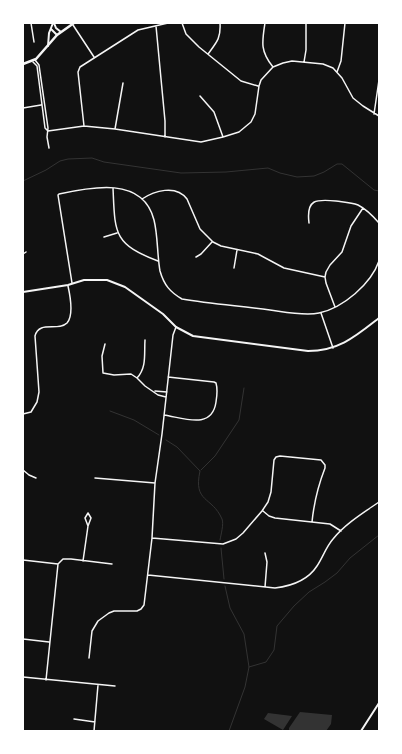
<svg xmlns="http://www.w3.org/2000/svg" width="402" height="754" viewBox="0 0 402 754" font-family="'IBM Plex Sans',sans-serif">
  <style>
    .water { fill: #333 }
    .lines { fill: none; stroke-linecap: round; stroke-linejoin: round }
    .stream { stroke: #333; stroke-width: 1 }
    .minor { stroke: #f5f5f5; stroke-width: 1.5 }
    .tertiary { stroke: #f5f5f5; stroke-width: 2 }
    .secondary { stroke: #f5f5f5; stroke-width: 2.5 }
  </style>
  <rect width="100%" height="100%" fill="#111"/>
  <!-- water -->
  <path class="water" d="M300,712L332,715L331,724L326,731H289V728Z
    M268,713L292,716L283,730L264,719Z"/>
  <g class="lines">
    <!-- stream -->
    <path class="stream" d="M23,181L46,170L60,161L68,159L92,158L104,162L181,173L226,172L268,168L280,173L297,177L314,176L324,172L337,164H342L374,190L379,191
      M110,411L134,420L159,435
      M166,440L177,447L200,471C193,503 212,496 222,519C224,524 221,534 220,540
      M201,470L215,456L239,420L244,388
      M221,548L224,579
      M225,586L230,608L244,634L249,667L245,687L229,731
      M249,667L266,662L274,650L277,626L294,606L309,592L325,582L337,573L350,558L379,535"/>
    <!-- minor -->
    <path class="minor" d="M31,23L34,42
      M182,23L186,34L199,47L241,81L258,86
      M265,23C262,42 260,51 273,67
      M73,25L94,57
      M156,26L165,121V137
      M208,54C217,42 221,38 220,23
      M35,60L39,65L48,128L47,137L49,148
      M33,62L37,66L45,128L48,131
      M304,62L306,50V23
      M337,72L341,61L345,23
      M200,96L214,112L223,137
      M23,108L41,105
      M374,114L379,80
      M84,126L78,72L80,67L138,30L168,23
      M115,129L123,83
      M48,131L84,126L115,129L201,142L223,137L239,132L251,122L255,114L259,86L261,80L273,67L283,63L292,61L323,64L333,68L342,78L353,98L363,106L379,116
      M113,188C115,233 113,244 158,261
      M142,199C154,191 176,184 187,199L200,229L213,242L221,246L258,254L284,268L325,277
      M309,223C306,199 316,199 336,201C343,202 351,202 358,205C366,209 373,216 379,223
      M104,237L117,233
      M23,254L26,252
      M196,257L201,254L212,242
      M234,268L237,250
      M72,283L58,195L59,194C91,187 143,176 154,220C158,236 157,254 160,271C164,285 170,292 182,299C211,304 241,306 270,310C285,312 304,316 319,313C343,308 371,284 379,261
      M335,307L326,283L325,277L326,272L330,265L342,252L351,226L363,208
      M321,313L333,348
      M105,344L102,356L103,373L114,375L131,374L137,378L145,386L158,395L166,397
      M137,378C147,367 144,354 145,340
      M155,391L167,392
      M23,414L31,412L37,402L39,392L35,336C39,320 58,332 67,323C74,315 70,295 68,286
      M164,415C184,418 212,430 216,402C217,396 218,390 216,383L214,382L168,377
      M23,470L29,475L36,478
      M95,478L155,483
      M263,511L269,516L275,518L330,524L341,531
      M152,538L223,544L236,539L243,533L262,511L268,502L271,492L274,460L276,457L280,456L321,460L325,465V468C318,486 314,502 312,522
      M265,553L267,562L265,587
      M23,560L58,564
      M83,561L88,526L85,518L88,513L91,518L88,526
      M58,564L63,559H71L112,564
      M148,575L275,588C292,586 308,580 317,566C323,557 326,547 333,539C345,524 363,513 379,502
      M23,639L49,642
      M89,658L92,631L98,621L109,613L114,611H137L141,609L144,605L152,538L155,483L162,434L173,335L176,327
      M23,677L115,686
      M46,680L58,564
      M74,719L95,722
      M23,720V731
      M94,731L98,685"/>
    <!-- tertiary -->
    <path class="tertiary" d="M54,23L56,28L61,32
      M51,29L57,35
      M48,46L49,33L53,23
      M23,292L68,285L84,280H107L125,287L163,314L176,327L193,336L308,351C339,351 356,336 379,318
      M361,731L379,703"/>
    <!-- secondary -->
    <path class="secondary" d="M23,64L36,59L57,35L74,23"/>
  </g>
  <!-- border -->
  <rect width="402" height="754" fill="none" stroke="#ffffff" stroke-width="48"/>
</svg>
